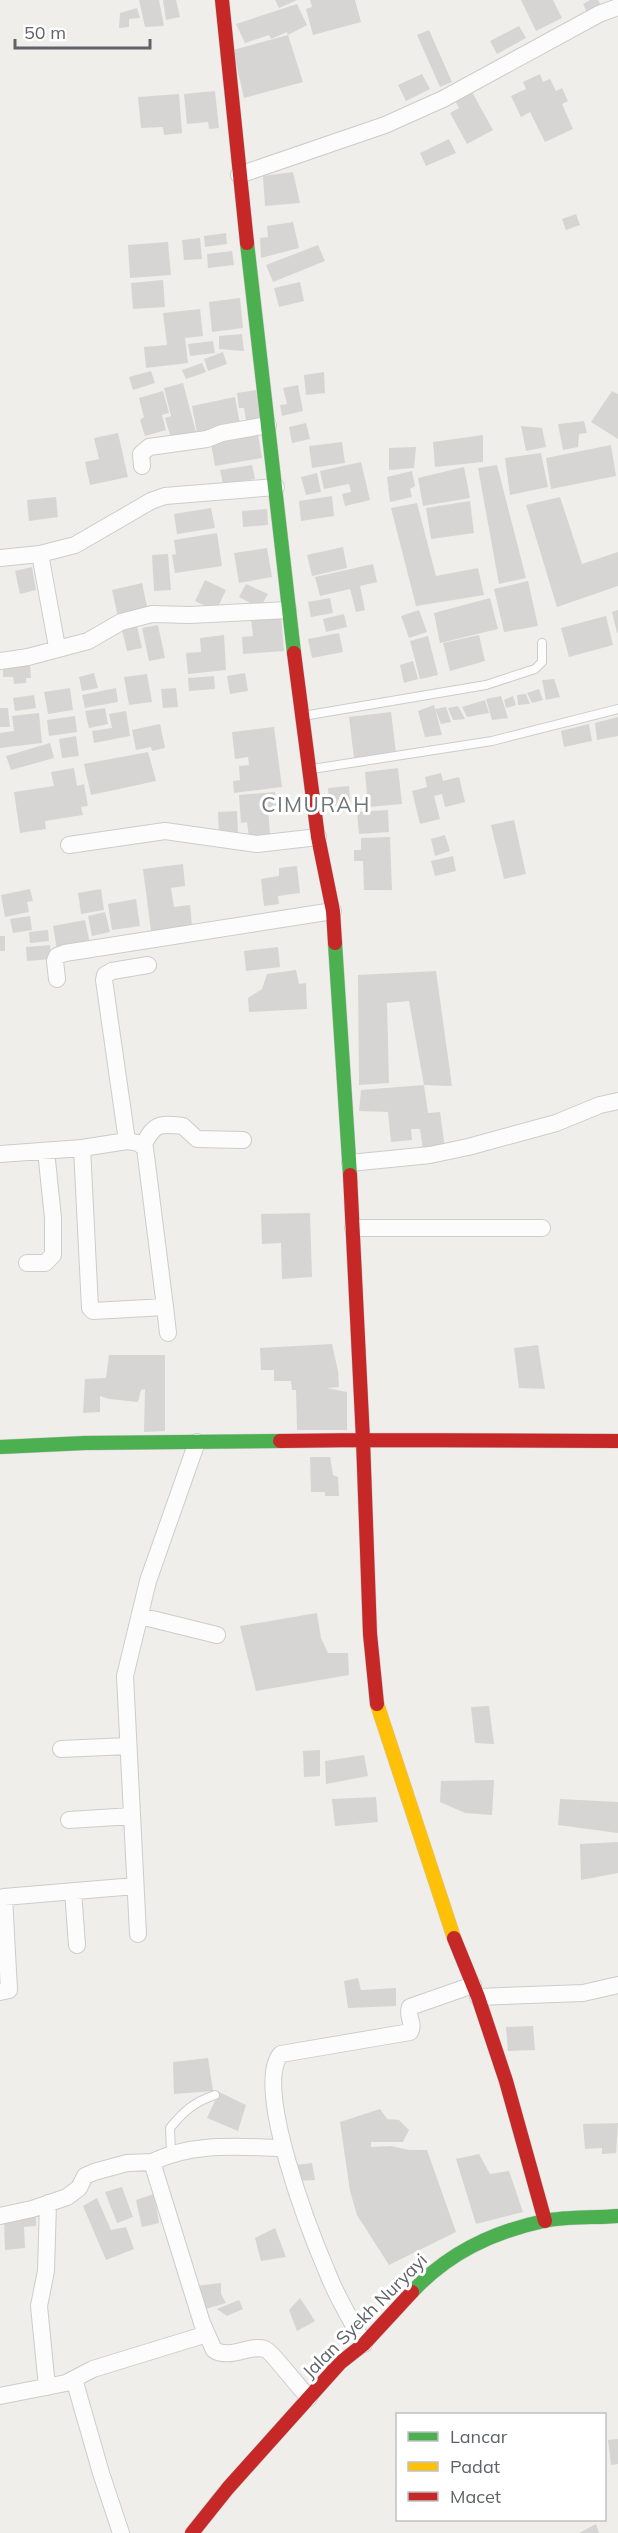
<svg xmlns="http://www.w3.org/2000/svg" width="618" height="2533" viewBox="0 0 618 2533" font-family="Mulish,sans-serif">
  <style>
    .building { fill: #d6d5d3 }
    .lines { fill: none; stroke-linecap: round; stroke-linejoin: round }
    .lane-casing { stroke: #cbcccc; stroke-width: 10 }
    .street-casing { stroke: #cbcccc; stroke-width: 18 }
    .fast-casing { stroke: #cacacb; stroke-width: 15 }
    .slow-casing { stroke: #cacacb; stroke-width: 15 }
    .jam-casing { stroke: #cacacb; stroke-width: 15 }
    .lane { stroke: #fdfcfc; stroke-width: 8 }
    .street { stroke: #fdfcfc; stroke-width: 16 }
    .fast { stroke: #4caf50; stroke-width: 14 }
    .slow { stroke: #ffc107; stroke-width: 14 }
    .jam { stroke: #c62828; stroke-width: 14 }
    .labels { text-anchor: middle; stroke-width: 6; stroke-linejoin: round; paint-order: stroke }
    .street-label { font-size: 18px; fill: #5f6368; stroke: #fff }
    .quarter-label { font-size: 21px; letter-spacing: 1.5px; fill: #70757a; stroke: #fff }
  </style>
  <rect width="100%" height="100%" fill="#efeeea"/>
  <!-- building -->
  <path class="building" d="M139,0H159L164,26L145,27Z
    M163,0H176L180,17L166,20Z
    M275,0H297L279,8Z
    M310,0H355L361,22L313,35L306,9L312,7Z
    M521,0H553L562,18L536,31Z
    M590,0H598L602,7L588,14L583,4Z
    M297,4L307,25L288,35L287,32L271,39L269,35L245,43L236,24Z
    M137,8L140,18L129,19V27L119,28L120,13Z
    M519,26L526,38L497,54L490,41Z
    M429,30L452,82L440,87L417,35Z
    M288,35L303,82L244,98L233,50Z
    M422,74L430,89L406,101L398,85Z
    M540,74L543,82L550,79L556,91L562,88L568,101L562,104L573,129L545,142L530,112L521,117L511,96L526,89L523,82Z
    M215,91L219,128L209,129L208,122L187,124L184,94Z
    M472,92L493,130L467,144L450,113L459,108L455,101Z
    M179,94L182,133L164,135L163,127L141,128L138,97Z
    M449,139L456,153L426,166L420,153Z
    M293,172L300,203L265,206L263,176Z
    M576,214L580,225L566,230L562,219Z
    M293,222L299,248L261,258L260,238L268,237L267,226Z
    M226,233L227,244L205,247L204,236Z
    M200,238L202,259L184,260L182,240Z
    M168,242L171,275L130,278L128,245Z
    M318,245L325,261L273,282L266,265Z
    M232,251L234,265L208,268L207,254Z
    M163,280L165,307L133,309L131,283Z
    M300,282L304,301L279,307L274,288Z
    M240,298L243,328L212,332L209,302Z
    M200,309L203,336L185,338L188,363L146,368L144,347L167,345L163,313Z
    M242,334L244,351L219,349V336Z
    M213,341L215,353L190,356L188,344Z
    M223,352L227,364L208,371L204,359Z
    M202,363L206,372L186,379L182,370Z
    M151,371L155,383L133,390L129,377Z
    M324,372L325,393L306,395L304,375Z
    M183,383L196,432L171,438L165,418L171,416L164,388Z
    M298,385L303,411L282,416L280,405L287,404L283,388Z
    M256,390L260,418L246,420L244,408H239L237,393Z
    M163,391L169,413L162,415L166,430L145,436L140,420L144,417L139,398Z
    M612,391L618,394V439L591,422Z
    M235,397L240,424L197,433L192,406Z
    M584,421L587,433L579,434L578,447L563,450L558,424Z
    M306,423L310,439L292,443L289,427Z
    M521,426L542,428L546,447L526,451Z
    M118,433L128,477L90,485L85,462L99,459L94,438Z
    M258,434L262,458L215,466L211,443Z
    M483,435V462L435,467L433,442Z
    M342,442L345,463L312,468L309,446Z
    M611,445L616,476L551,489L546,458Z
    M416,447L414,468L389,470V448Z
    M541,453L548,487L510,495L505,458Z
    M361,462L370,500L345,506L342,494L351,492L349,484L324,489L320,471Z
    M252,465L255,479L223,484L220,470Z
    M497,465L526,578L499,584L478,468Z
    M464,467L470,498L423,506L418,478Z
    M412,471L415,486L410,489L412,497L390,502L387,477Z
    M317,473L321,492L306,495L301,477Z
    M332,496L334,516L301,521L299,501Z
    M56,497L58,517L29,521L27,500Z
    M560,497L582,564L618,552V586L557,607L526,505Z
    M470,501L474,533L431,539L426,508Z
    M417,503L436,576L478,568L484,595L416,606L391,508Z
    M211,508L215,528L177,534L174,514Z
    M267,509L268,525L243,527L242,511Z
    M217,533L222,566L175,573L172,555L176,554L174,540Z
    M343,547L347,568L312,576L307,555Z
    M267,548L272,577L239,583L234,553Z
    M168,554L171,590L154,591L152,555Z
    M373,564L377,582L360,586L365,610L356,612L350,589L320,596L315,577Z
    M32,567L36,590L20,594L15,571Z
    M205,580L226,590L216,611L195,601Z
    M528,581L538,626L504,632L494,589Z
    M142,583L148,611L118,617L112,590Z
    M246,584L268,594L260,608L239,597Z
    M330,598L333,613L311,617L308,602Z
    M490,598L498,629L440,643L434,613Z
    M419,610L427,632L409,638L401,616Z
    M618,610V632L617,633L612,612Z
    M344,614L347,627L326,632L323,619Z
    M281,616L284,651L243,654L242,637L253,636L251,618Z
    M606,616L613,645L569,657L561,628Z
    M158,625L165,658L149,661L142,628Z
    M137,626L142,648L127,651L122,630Z
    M339,633L343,652L312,658L308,639Z
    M224,635L226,670L188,674L186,653L201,652L200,638Z
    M479,635L485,661L450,671L443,643Z
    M428,636L438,675L420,679L410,641Z
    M413,661L418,679L404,683L400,665Z
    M3,666H30L31,678H26V683L14,684L13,677H3Z
    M94,673L98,688L82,691L79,677Z
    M245,673L248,691L230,694L227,676Z
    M147,674L152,702L129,705L124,677Z
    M214,676L215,689L189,691L188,678Z
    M554,679L560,697L546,700L542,680Z
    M70,688L73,710L48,714L44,692Z
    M116,688L118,702L85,708L82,695Z
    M176,688L178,707L163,708L161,689Z
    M539,689L543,700L532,703L527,693Z
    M526,694L530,704L518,705L517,695Z
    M34,695L36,708L15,711L13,698Z
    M501,696L508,718L492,720L486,699Z
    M513,696L516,705L506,708L504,700Z
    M485,700L489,713L467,717L462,707Z
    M434,705L435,709L446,707L451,722L441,724L435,709L442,735L425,737L418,711Z
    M458,706L465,719L453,720L448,708Z
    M0,708H8L10,727H0Z
    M105,708L108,724L89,728L85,711Z
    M126,711L130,736L94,743L92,731L112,728L109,714Z
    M391,712L396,753L354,758L349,717Z
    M39,713L42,743L0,748V733L14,731L12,716Z
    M75,716L77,732L49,736L47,720Z
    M618,717V736L597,740L595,723Z
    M160,724L165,748L152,751L151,747L136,750L132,730Z
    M589,724L592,741L564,747L561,731Z
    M274,727L282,787L234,793L233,781L240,780L239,766L249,765L248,757L235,759L232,732Z
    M76,736L79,756L62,758L59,739Z
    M50,743L54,758L11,770L6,756Z
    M148,752L156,781L91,795L84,764Z
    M74,768L77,786L84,784L88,806L81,807L83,815L45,821L46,829L20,833L14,792L54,786L51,772Z
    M398,768L402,804L368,807L365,772Z
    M441,773L443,781L459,777L465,802L445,807L442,794L434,796L440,819L420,824L412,791L427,787L425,777Z
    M349,786L351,811L330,813L328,788Z
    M275,792L276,807L268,808L270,835L249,837L247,822L241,823L239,795Z
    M388,810L389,832L359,834L357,812Z
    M237,811L238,834L219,835L218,812Z
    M514,820L526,874L504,879L491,825Z
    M445,835L450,851L435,856L431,839Z
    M390,837L392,890H364L363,861H354V850H361V838Z
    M453,856L456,871L435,876L431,861Z
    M183,864L185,886L171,888L174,907L190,905L192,926L151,931L143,869Z
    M297,866L300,893L278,896L279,904L264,906L261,879L279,876V868Z
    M30,889L33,901L27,902L29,912L5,917L1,895Z
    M101,889L104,910L81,914L78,893Z
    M136,899L140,926L112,930L108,904Z
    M105,912L110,932L92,936L88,916Z
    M30,916L32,930L13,933L10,919Z
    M85,920L90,944L57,950L53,926Z
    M48,930L49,941L30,943L29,932Z
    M0,936H5V951H0Z
    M50,945L51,959L27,961L26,947Z
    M278,947L280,967L246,971L244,951Z
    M296,970L299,984L306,983L307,1009L249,1012L248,998L262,989L267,974Z
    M436,971L452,1086L424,1085L409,1001L387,1003L389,1083L359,1085L358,975Z
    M424,1085L428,1113L440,1112L445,1148L423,1151L420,1129H411L412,1140L391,1142L388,1112L359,1111L361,1090Z
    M310,1213L312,1277L282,1279L281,1243L262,1244L261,1214Z
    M332,1344L338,1371L339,1387L327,1388L347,1392V1430H297L296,1390H292L291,1381H274V1370H261L260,1348Z
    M538,1345L545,1389L519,1388L514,1348Z
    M109,1355H165V1431L144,1432L145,1389L141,1390L138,1402L109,1399L100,1396V1412L83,1413L85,1379L106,1378Z
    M310,1457H330L333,1475L338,1477L339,1496H325V1492H311Z
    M317,1613L321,1638L328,1653H348L349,1675L256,1691L240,1626Z
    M489,1706L494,1744L475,1743L471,1707Z
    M320,1750V1776L304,1777L303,1751Z
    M364,1755L368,1776L326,1784L325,1761Z
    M494,1780L492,1815L465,1813L440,1802L441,1781Z
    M376,1797L378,1822L335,1826L332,1799Z
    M560,1799L618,1802V1833L558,1825Z
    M618,1842V1873L581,1880L580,1844Z
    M358,1978L361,1990L396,1988V2006L348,2008L344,1981Z
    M533,2026L535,2050L508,2051L506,2027Z
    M208,2058L213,2091L174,2094L173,2062Z
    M219,2092L246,2105L238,2131L207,2118Z
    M380,2109L387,2119L399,2120L409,2130L403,2142H371V2147L391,2146L409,2150H427L456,2232L389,2265L357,2215L350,2191L340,2122Z
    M618,2123L616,2153L602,2154V2148L585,2149L583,2124Z
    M479,2154L490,2174L509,2171L523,2212L476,2224L456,2159Z
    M312,2163L315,2180L295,2181V2165Z
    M122,2187L133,2217L117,2223L105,2192Z
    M154,2194L159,2223L142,2227L136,2200Z
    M97,2198L111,2230L126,2227L134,2249L106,2260L83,2206Z
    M36,2211V2226L24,2227L25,2248L5,2250L4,2220Z
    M275,2228L286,2257L261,2261L255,2238Z
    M221,2283V2294L226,2303L199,2311L196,2286Z
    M300,2298L315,2321L297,2331L289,2310Z
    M239,2300L243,2309L227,2316L217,2309Z
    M618,2439V2464L611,2465L608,2440Z
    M596,2524L599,2533H579Z"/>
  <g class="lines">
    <!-- lane casing -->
    <g class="lane-casing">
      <path id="lane" d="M303,716L486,685L535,669L542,662V643
        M312,769L492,741L618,709
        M171,2153L170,2128C184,2111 194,2102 215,2095"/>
    </g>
    <!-- street casing -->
    <g class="street-casing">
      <path id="street" d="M239,175L385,125L443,99L599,14L618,7
        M142,466L141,454L149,447L207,439L222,433L268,425
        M40,554L57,647
        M0,558L40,554L75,545L151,501L165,496L276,487
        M0,661L28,657L88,641L121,622L152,614L190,615L288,610
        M69,845L165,831L257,844L318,837
        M57,979L55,961L57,956L65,953L333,911
        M127,1141L104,980L105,975L112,971L148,965
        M143,1146C154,1124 158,1123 183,1126L197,1139L243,1140
        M0,1154L82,1148L127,1141L138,1143L145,1148L165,1307L93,1311L90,1308L82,1148
        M350,1163L430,1155L468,1147L556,1123L600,1105L618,1101
        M353,1228H542
        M27,1263H45L53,1255V1218L46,1151
        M165,1307L168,1333
        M140,1616L217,1635
        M61,1749L128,1746
        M69,1820L132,1816
        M73,1891L77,1945
        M138,1934L125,1676L148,1581L197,1442
        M0,1992L9,1990L4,1897L135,1886
        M478,1997L583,1993L618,1985
        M152,2162C194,2142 238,2147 284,2148
        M0,2216L32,2209L67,2197L79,2188L85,2176L94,2172L127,2163L152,2162L202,2323L214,2350C230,2360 249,2344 265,2349C271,2351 301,2390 309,2398
        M364,2344C352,2321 337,2298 328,2274C312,2237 252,2085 281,2054L410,2032C415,2023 406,2016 410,2007L473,1985
        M74,2379L101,2473L121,2533
        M47,2387L39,2306L46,2271L48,2203
        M0,2396L66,2383L93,2369L207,2334"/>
    </g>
    <!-- fast casing -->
    <g class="fast-casing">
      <path id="fast" d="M247,243L294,653
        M335,943L350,1175
        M0,1447L85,1443L280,1441
        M412,2292C448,2253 492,2232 544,2221C568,2216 594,2218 618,2216"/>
    </g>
    <!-- slow casing -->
    <g class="slow-casing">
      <path id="slow" d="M377,1704L454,1938"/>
    </g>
    <!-- jam casing -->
    <g class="jam-casing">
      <path id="jam" d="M222,0L247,243
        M294,653L318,837L333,911L335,943
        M350,1175L363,1440L618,1441
        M280,1441L363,1440L370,1634L377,1704
        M454,1938L478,1997L506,2081L545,2221
        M192,2533L228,2488L340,2363L364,2344L412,2292"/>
    </g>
    <!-- lane -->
    <use href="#lane" class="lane"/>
    <!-- street -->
    <use href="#street" class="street"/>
    <!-- fast -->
    <use href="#fast" class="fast"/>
    <!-- slow -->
    <use href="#slow" class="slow"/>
    <!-- jam -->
    <use href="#jam" class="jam"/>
  </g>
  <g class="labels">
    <!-- street labels -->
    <g class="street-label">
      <text transform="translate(365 2316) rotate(-45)" y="6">Jalan Syekh Nuryayi</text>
    </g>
    <!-- quarter labels -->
    <g class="quarter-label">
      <text x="316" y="812">CIMURAH</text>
    </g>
  </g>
  <!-- legend -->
  <rect x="396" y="2413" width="210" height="108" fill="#ffffff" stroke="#bfc1c3" stroke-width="1.5"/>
  <rect x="408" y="2432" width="30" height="9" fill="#4caf50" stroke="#bfc1c3" stroke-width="1.5"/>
  <text x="450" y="2443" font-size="18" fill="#5f6368">Lancar</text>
  <rect x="408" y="2462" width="30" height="9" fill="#ffc107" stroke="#bfc1c3" stroke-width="1.5"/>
  <text x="450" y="2473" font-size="18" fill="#5f6368">Padat</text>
  <rect x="408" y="2492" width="30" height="9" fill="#c62828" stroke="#bfc1c3" stroke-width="1.5"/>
  <text x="450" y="2503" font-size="18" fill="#5f6368">Macet</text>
  <!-- scale -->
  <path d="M15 39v9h135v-9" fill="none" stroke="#5f6368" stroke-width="3"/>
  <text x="24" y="39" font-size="18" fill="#5f6368" stroke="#ffffff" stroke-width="4.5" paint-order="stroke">50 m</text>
</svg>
